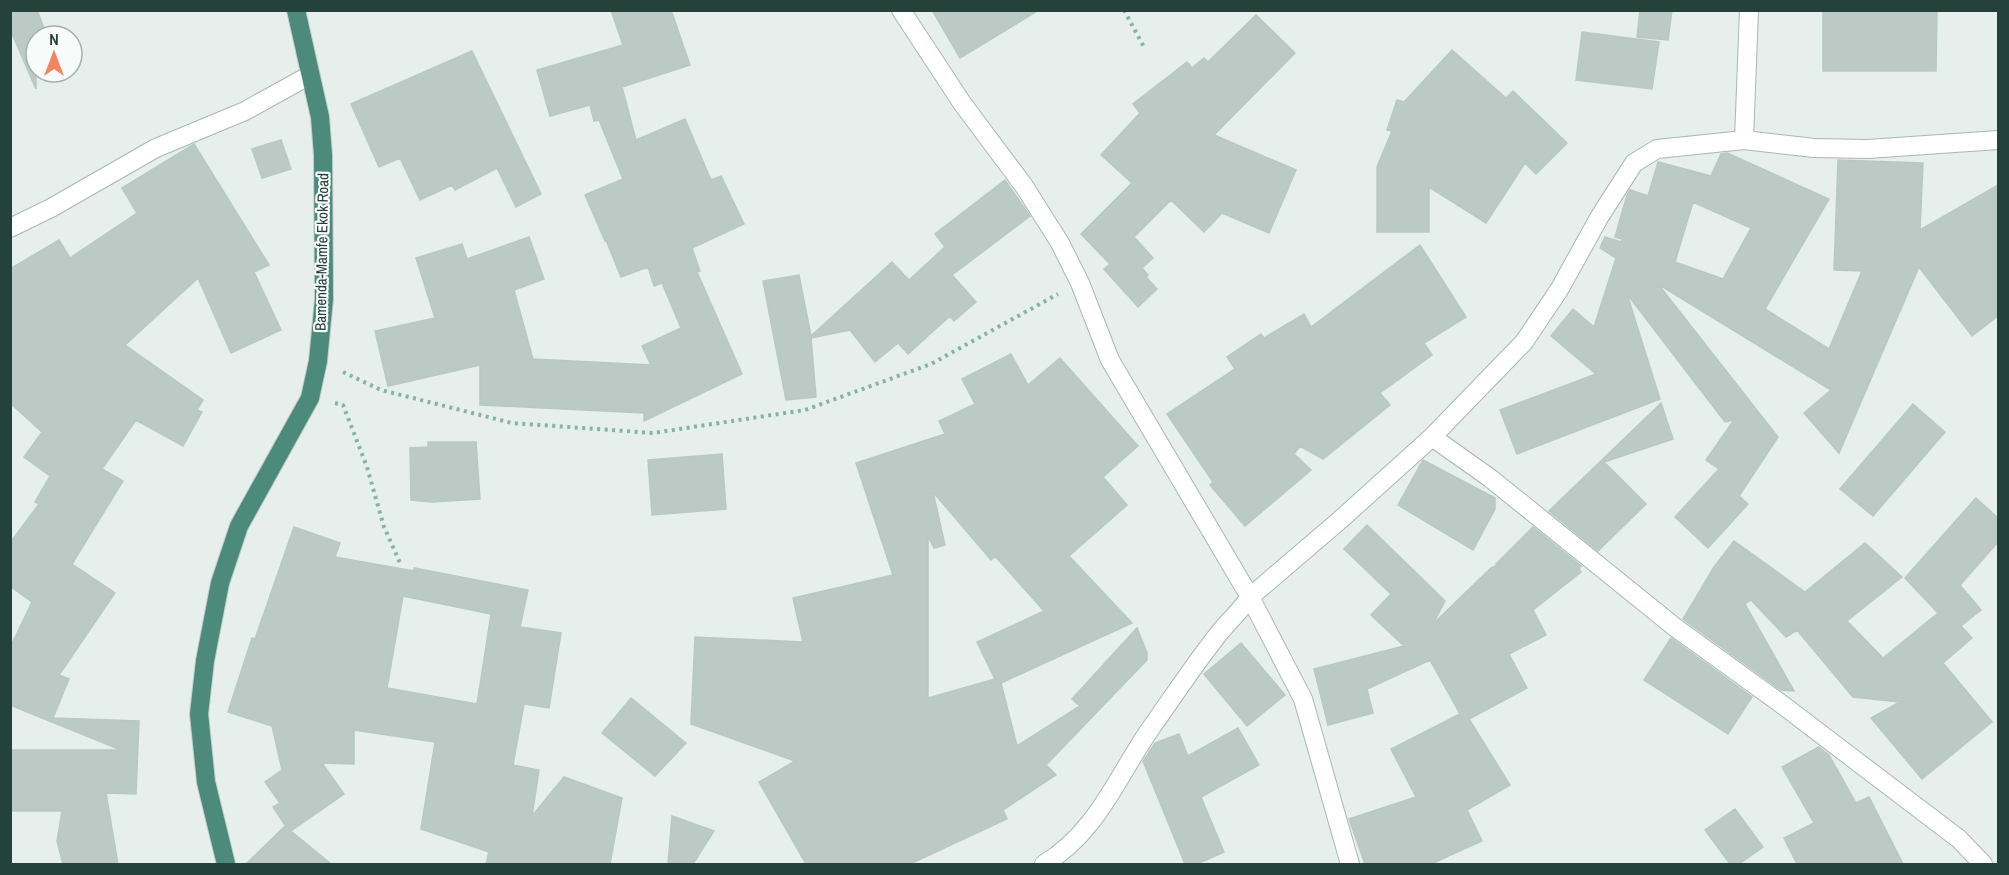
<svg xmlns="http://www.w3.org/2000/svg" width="2009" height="875" viewBox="0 0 2009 875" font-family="'Archivo Narrow',sans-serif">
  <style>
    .building { fill: #bbcac4; stroke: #b8c9c2; stroke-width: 1.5; fill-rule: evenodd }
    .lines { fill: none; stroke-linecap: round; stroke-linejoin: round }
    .minor-casing { stroke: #a8b8b2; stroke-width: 20 }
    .trunk-casing { stroke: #c2cac8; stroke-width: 20 }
    .path { stroke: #86b3a5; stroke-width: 4; stroke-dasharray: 3 4.5; stroke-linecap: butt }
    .minor { stroke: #fff; stroke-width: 18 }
    .trunk { stroke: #4c8a7c; stroke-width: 18 }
    .labels { text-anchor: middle; stroke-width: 4.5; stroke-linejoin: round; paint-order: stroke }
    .street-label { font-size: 15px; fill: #24423a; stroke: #f7fbf9 }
  </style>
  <rect width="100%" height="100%" fill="#e6efeb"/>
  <!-- building -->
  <path class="building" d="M10,10H37L47,36H36V89L10,29Z
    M611,10H671L690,65L622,87L636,140L685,119L711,180L721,176L744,224L692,248L700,271L697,272L742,374L644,421V413L480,405V365L388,386L375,331L435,318L416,258L462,244L467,259L529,237L544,279L514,290L533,359L651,365L642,346L681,328L662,283L654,286L648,267L621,277L606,240L605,241L585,195L623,179L599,120L594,121L590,105L550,116L537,70L623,45Z
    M932,10H1039L960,58Z
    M1640,10H1672L1668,40L1637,37Z
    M1823,10H1937L1936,71H1823Z
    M1256,15L1295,53L1214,135L1296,170L1269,233L1222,213L1204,232L1171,200L1134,237L1153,258L1142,268L1148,275L1146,277L1157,289L1138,307L1104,269L1110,264L1081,234L1132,183L1101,155L1140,113L1133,104L1187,62L1192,68L1204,58L1208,62Z
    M1582,32L1659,42L1652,89L1576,80Z
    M1452,50L1506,98L1513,91L1567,143L1536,174L1525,163L1486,223L1429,187V232H1377V167L1392,131L1387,130L1397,100L1404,102Z
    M472,51L541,194L516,207L497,168L455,190L452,185L420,200L400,158L379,167L351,104Z
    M281,140L291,169L262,178L252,149Z
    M194,144L269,265L254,272L281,330L231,353L198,278L125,345L203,400L197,410L202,412L183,446L136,420L102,469L123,481L72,564L115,593L59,675L69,679L53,718L139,721L136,794L106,793L118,864H63L57,841L62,811H10V750H121L10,705V648L32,602L10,586V543L39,504L35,502L50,476L24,457L42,432L10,403V269L59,240L70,258L137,213L122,188Z
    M1727,153L1829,199L1765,309L1829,349L1862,271L1834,270L1838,160L1923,163L1920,230L1998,185V316L1972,336L1919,267L1839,453L1804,413L1831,390L1658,284L1778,437L1739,496L1748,504L1708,548L1675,517L1719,469L1706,460L1734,420L1725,422L1627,294L1660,399L1517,454L1500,410L1596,374L1551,336L1573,309L1594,327L1616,258L1600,248L1605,237L1621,242L1622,239L1615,237L1627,195L1630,190L1648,196L1658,162L1711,176L1721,154ZM1693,202L1751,228L1723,279L1675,262Z
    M1005,180L1030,216L952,275L976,302L954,321L950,316L908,354L898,343L875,362L850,330L811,338L816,397L786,400L763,281L799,275L811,336L892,262L909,280L945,247L935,234Z
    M1420,245L1466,317L1424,343L1432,355L1380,393L1390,405L1323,459L1300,446L1294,454L1311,470L1245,526L1210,485L1213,482L1167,414L1235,369L1227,357L1261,334L1264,338L1304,314L1311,327Z
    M1011,354L1028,385L1060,358L1138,446L1103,477L1127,505L1069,556L1132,623L1001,683L1017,746L1080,706L1072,699L1137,628L1147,653V660L1046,765L1056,775L1003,810L1007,819L910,864H806L759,782L795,761L691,724L695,637L803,642L793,598L893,575L856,463L945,434L939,421L975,404L962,379ZM933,492L991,560L995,556L1044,611L977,642L995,679L928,698V536L934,548L945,545Z
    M1661,403L1673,439L1604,462L1646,504L1598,551L1549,511Z
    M1913,404L1945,432L1873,516L1840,489Z
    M428,442H476L480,499L432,502L411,500L410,448L428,447Z
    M722,454L726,509L652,515L648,460Z
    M1423,460L1495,498V509L1473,550L1398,505Z
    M1976,498L1998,518V542L1960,585L1981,610L1961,626L1972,638L1943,663L1992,722L1922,779L1871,718L1900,702L1853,697L1797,630L1786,637L1751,600L1745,604L1794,691L1781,690L1683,619L1714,567L1734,541L1805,592L1865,543L1902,577L1847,621L1883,658L1938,613L1905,578Z
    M1367,525L1445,601L1433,624L1491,568L1498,565L1496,564L1533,527L1581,566L1579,569L1581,572L1533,610L1546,635L1509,654L1527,688L1469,719L1510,785L1467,810L1482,841L1431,864H1365L1349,819L1416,797L1391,749L1460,714L1430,660L1367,689L1373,713L1328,725L1314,669L1404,646L1371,615L1391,594L1344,549Z
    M294,527L340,543L335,557L414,571V568L528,590L520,627L561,633L549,708L524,704L513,765L539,770L532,816L564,777L622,798L610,864H486L489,852L421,829L435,742L354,730V764L322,763L344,794L291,831L331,864H246L285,826L287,828L273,807L280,803L265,782L282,770L272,726L228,712L252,638L255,639ZM403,596L491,614L477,704L387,688Z
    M1671,638L1752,697L1728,734L1644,680Z
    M1241,643L1285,695L1247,726L1204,674Z
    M631,698L686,743L655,776L602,733Z
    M1238,728L1259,765L1201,797L1224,852L1197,864H1185L1143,761L1155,743L1179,734L1188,756Z
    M1819,747L1829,755L1856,803L1869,797L1903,864H1797L1784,838L1814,823L1782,767Z
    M1735,809L1763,847L1739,864H1730L1705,830Z
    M672,816L714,831L693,864H668Z"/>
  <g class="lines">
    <!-- minor casing -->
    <g class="minor-casing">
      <path id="minor" d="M901,10L962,103L1024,186L1060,243L1080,283L1110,360L1250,597L1303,699L1350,864
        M1744,140L1749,10
        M10,228L51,208L156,148L245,111L310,75
        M1432,437L1490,478L1676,628L1780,703L1959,839L1983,864
        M1044,864C1098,832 1118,774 1153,725C1175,694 1196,662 1220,632C1230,620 1241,610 1250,597L1340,520L1432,437L1524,342L1559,290L1600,216L1634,163L1657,149L1744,140L1814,148L1868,149L1998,140"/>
    </g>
    <!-- trunk casing -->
    <g class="trunk-casing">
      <path id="trunk" d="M226,864L206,782L199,714L205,661L220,583L239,526L310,398L318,361L324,299L323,155L320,117L296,10"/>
    </g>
    <!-- path -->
    <path class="path" d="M1124,10L1145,49
      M343,372L381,390L512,423L653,433L805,410L931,364L1058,294
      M335,403L343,405L367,467L384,527L401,565"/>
    <!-- minor -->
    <use href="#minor" class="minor"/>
    <!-- trunk -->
    <use href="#trunk" class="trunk"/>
  </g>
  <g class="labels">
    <!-- street labels -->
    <g class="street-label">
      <text transform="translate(322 252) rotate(-89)" y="5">Bamenda-Mamfe Ekok Road</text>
    </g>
  </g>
  <!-- border -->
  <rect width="2009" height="875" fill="none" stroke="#24423a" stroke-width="24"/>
  <!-- north arrow -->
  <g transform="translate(54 54)"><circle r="28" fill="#f7fbf9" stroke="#a3b1ad" stroke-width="1.5"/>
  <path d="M0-4.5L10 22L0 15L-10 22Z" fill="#f4845f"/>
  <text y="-9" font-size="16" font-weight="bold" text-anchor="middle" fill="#24423a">N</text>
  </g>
</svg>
